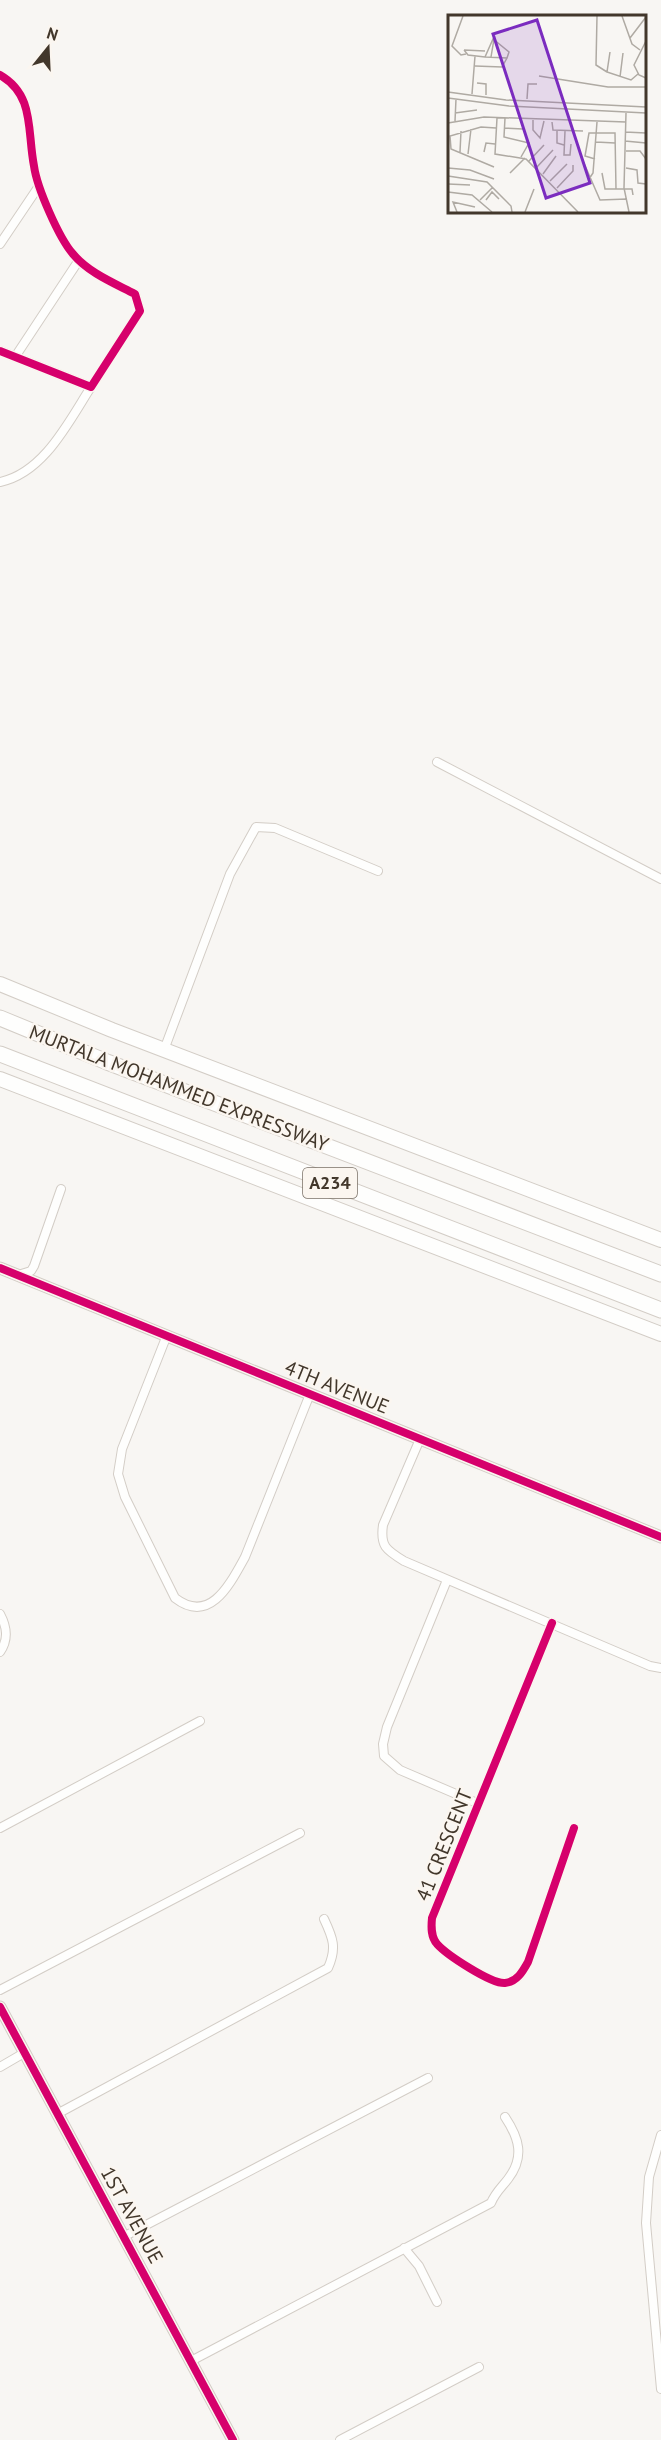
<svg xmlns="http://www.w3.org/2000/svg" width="661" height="2440" viewBox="0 0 661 2440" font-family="'PT Sans',sans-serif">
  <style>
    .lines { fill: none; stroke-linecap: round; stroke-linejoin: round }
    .minor-casing { stroke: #d3cdc6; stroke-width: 10 }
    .tertiary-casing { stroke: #d3cdc6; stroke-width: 13 }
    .trunk-casing { stroke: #d3cdc6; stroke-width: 16 }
    .motorway-casing { stroke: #d3cdc6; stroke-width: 17 }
    .minor { stroke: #fefefd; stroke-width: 8 }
    .tertiary { stroke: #fefefd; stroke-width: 10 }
    .trunk { stroke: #fefefd; stroke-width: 14 }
    .motorway { stroke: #fefefd; stroke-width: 15 }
    .cycleway-casing { stroke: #fbf6f0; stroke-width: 11 }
    .cycleway { stroke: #d6006c; stroke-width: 8 }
    .labels { text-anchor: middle; stroke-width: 5; stroke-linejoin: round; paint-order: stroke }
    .shield { fill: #fbf6f0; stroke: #7a7066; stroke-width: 1.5 }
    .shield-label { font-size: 18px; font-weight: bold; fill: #42372b }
    .street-label { font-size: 20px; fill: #42372b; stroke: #fbf6f0 }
    .inset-road { fill: none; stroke: #afaaa3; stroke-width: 1.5 }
    .view { fill: #7b2cbf; fill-opacity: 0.15; stroke: #7b2cbf; stroke-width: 3 }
    .inset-edge { fill: none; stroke: #42372b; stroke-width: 3 }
  </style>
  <rect width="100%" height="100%" fill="#f8f6f3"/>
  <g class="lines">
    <!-- minor casing -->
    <g class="minor-casing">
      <path id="minor" d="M0,75C35,95 27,131 34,166C37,188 59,238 73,254C89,273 114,283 135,294L140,311L91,387L0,351
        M0,244L39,186
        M15,357L79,260
        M0,482C44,473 69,421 91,387
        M437,762L661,879
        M164,1050L230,874L256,827L275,828L378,871
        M18,1275L31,1271L34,1266L61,1189
        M167,1335L122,1449L118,1474L125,1497L175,1598C210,1625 230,1584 245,1557L310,1394
        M420,1439L383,1525C380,1546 386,1550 404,1561L650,1666L661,1668
        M447,1580L387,1727L383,1744L384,1756L400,1770L477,1803
        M0,1614C7,1627 9,1639 0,1652
        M552,1623L432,1918C431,1928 431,1937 437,1944C447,1955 491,1984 505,1983C517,1982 523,1971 528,1962L574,1828
        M0,1828L200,1721
        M0,1990L300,1833
        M0,2067L24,2053
        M57,2114L328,1968C337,1948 333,1938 324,1919
        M661,2135L649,2177L646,2223L661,2389
        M125,2236L428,2078
        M404,2248L419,2266L437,2302
        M191,2361L491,2203C495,2193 501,2188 508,2179C525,2157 519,2138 505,2117
        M340,2440L479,2367"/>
    </g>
    <!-- tertiary casing -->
    <g class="tertiary-casing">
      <path id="tertiary" d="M0,1268L661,1537
        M0,2007L233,2440"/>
    </g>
    <!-- trunk casing -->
    <g class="trunk-casing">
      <path id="trunk" d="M0,984L112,1030L661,1240
        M0,1079L661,1334"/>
    </g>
    <!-- motorway casing -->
    <g class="motorway-casing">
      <path id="motorway" d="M0,1018L107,1062L661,1274
        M0,1054L661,1310"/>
    </g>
    <!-- minor -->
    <use href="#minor" class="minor"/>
    <!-- tertiary -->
    <use href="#tertiary" class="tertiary"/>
    <!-- trunk -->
    <use href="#trunk" class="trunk"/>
    <!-- motorway -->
    <use href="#motorway" class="motorway"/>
    <!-- cycleway casing -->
    <g class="cycleway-casing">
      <path id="cycleway" d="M0,75C35,95 27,131 34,166C37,188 59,238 73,254C89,273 114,283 135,294L140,311L91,387L0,351
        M0,1268L661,1537
        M552,1623L432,1918C431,1928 431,1937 437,1944C447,1955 491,1984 505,1983C517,1982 523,1971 528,1962L574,1828
        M0,2007L233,2440"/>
    </g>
    <!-- cycleway -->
    <use href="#cycleway" class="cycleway"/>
  </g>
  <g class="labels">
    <!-- shield labels -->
    <rect class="shield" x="303" y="1168" width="54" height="30" rx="4.5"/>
    <g class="shield-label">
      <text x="330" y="1189">A234</text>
    </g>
    <!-- street labels -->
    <g class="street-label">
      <text transform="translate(179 1088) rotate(21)" y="7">MURTALA MOHAMMED EXPRESSWAY</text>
      <text transform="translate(337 1387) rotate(22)" y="7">4TH AVENUE</text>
      <text transform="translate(444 1845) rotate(-68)" y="7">41 CRESCENT</text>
      <text transform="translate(132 2215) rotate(61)" y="7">1ST AVENUE</text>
    </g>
  </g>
  <!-- overview -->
  <g transform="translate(448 15)">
    <rect width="198" height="198" fill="#f8f6f3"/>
    <path class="inset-road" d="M15,1L4,31L13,40L18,39M149,1L148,50L159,57M174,1L184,29L192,35M182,23L198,2M198,26L186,50L191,60L198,63M16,35L20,40L37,42L59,43L61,37L45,24L37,42M16,35L37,36M162,37L159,57L183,65L190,59M43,42L46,24M27,51L54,52L59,43M91,61L160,72H198M172,62L175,38M29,68L38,69V80M0,77L58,85L198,92M24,79L27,41M0,83L61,91L198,98M79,84L80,69H89M7,98L29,95M178,98L176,173L181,197M49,103L47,139L78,144L130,197M57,103L56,122L81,128L73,142M85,105V115L92,123L96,106M7,106L8,84M104,107L105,115L135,116M0,108L36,102L178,107M57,113L75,114M109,115V128L116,130M117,116L116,140H122L123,129M177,117L198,118M177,126L198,128M148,127L167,128M178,136H192L198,144M12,137L13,116M36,137L38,128L47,129M20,139L23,114M147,144L137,141L141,118H167L168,174M81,146L96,130M135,146L152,185L179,184M46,152L3,134L2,121L33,112L48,113M0,153L22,155L46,164M88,153L105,135M178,153L189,155L190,168L198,169M62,158L77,143M154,158L157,174H184L185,180M95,159L108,141M0,161L39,167L63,191L64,197M141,164L145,158L149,107M102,166L119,149M0,169L22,170M109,173L125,156V150M0,177L24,180L44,197M32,185L45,172M38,185L44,177L51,184M9,197L5,187L27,192M77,197L86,174"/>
    <path class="view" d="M89,5L142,168L98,183L45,19Z"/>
    <rect width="198" height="198" class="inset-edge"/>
  </g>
  <!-- north arrow -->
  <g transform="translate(48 48) rotate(18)" stroke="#fbf6f0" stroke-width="4.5" paint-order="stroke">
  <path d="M0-4.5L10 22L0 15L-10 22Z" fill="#42372b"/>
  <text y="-9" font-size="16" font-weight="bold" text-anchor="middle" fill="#42372b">N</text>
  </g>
</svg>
